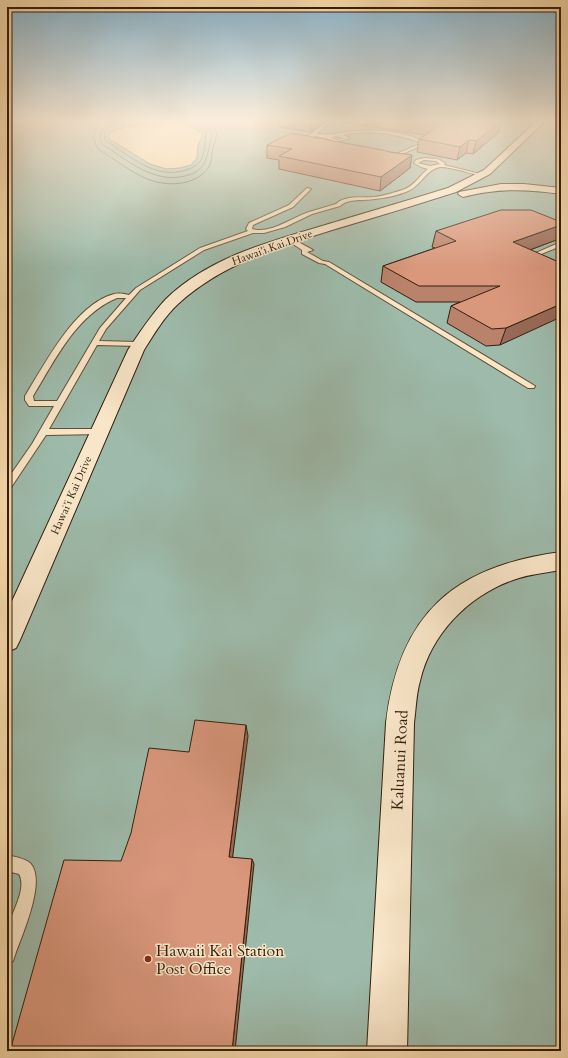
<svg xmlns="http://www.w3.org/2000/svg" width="568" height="1058" viewBox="0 0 568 1058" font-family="Cardo,serif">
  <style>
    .water { fill: #9dbaaa; stroke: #737c6a; fill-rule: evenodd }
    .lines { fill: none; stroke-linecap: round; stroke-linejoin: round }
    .shore { stroke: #686c5a; stroke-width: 1 }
    .lane-casing { stroke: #644d33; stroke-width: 2 }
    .secondary-casing { stroke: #341f0b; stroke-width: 2 }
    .lane { fill: #f9e6c8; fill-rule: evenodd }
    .secondary { fill: #f9e6c8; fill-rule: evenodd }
    .wall { fill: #bb826b; stroke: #341f0b }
    .shaded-wall { fill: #986a57; stroke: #341f0b }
    .building { fill: #d9977c; stroke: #341f0b }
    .poi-dot { fill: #8f2418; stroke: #f9e6c8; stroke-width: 1.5 }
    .labels { text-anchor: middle; stroke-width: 3; stroke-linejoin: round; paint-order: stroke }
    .far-street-label { font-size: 11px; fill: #341f0b; stroke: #f9e6c8 }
    .near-street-label { font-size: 16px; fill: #341f0b; stroke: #f9e6c8 }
    .near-poi-label { font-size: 16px; fill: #341f0b; stroke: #f9e6c8; text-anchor: start }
  </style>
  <rect width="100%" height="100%" fill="#f6d8aa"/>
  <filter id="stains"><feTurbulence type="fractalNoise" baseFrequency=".005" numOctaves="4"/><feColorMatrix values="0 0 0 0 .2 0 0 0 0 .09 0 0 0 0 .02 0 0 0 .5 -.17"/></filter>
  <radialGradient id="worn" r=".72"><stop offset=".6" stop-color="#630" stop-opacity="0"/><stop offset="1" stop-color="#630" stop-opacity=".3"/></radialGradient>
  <!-- water -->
  <path class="water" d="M7,120H561V1051H7ZM164,120C180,122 190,125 203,134L198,146L197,158L191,165L180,168L166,169L150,164L109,139V133L121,128Z"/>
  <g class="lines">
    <!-- shore -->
    <path class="shore" d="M102,120C92,128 92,139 98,149C113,158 129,171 145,178C165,187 195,187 209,167C211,163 212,157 212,153C215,136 222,134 208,120
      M118,120C106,125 96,130 102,144C127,160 154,184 185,176C193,174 198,172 203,165C208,158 210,142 212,133L209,127L198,120
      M140,120C132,121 110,123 106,130C104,133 105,137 105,140C130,156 155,180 186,170C192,168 198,165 201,160C205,152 205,140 206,132L194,123L185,120"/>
    <!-- lane casing -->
    <g class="lane-casing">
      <path id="lane" d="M330,120H334L316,134C332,136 340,132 356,131C373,129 391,131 408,135C414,137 420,139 424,144L398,156L390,162L388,161L396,154L420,144L419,142C394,133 368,129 343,135L350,138L337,142L326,138L315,136L301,142V140L312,134L313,132ZM335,136L344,138L337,140L331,138Z
        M424,158L438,159L445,163L444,165L484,175L482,176C473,174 448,166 440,167C425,170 421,186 408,191C399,195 385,198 375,199C364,201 348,198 340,206L312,214L285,227L264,233H253L204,250L140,290L106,329L99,341L138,342L142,344L138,346L97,345L49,429H99L102,430L103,432L102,434L46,435L10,489L7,490V480L32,444L54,406H29L25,400V396C45,364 75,304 114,294C119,293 125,294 129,295L136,288L200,248L248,231L246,229L249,223L289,205L307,188L311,189L293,207L253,225L252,229C271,234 291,218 309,212C318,209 327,207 336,204C345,195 363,198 375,197C384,196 396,192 405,189C415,185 420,175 428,169L421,167L414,163L416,160ZM424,160L436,161L440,164L430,166L418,163ZM117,298H126L100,328L57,401H34L33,396C55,360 76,315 117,298Z
        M289,237L313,250L307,252L323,261L329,262L535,386L534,388H528L325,264L319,263L302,254V250L287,240L286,239Z
        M561,242V246L529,259L524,258Z
        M7,855C15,857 24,858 30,863C47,880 22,935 15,955L13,961L7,963C7,953 6,942 7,932C9,916 28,890 19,874L7,871Z"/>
    </g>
    <!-- secondary casing -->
    <g class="secondary-casing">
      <path id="secondary" d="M538,120H546L490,174L456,192C418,204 380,216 342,227C284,245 224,262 178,304C164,317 154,334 144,350L20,640L16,648L7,652V612L128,350C140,332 151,315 166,299C210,256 275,240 332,223C371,211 410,200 448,188L484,170Z
        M501,184H524L561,188V194C526,189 498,188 463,197L458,194L459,192Z
        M561,552V570C545,573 529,574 513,580C468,596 431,634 420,681C416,695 416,709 414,723L407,1051H367L386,723C399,614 454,566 561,552Z"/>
    </g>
    <!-- lane -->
    <use href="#lane" class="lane"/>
    <!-- secondary -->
    <use href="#secondary" class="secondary"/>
  </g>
  <!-- wall -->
  <path class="wall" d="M279,120H328L311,132L279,127Z
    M334,120H501L498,133L473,154L466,153L457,160L417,152L419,139L426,135L335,121Z
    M267,145L389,152L412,155L410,168L380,191L279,169V160L267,158Z
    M436,231L559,239L530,250L561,263L500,345L486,346L447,323L451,306L460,302H416L381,282L383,266L435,248L432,247Z"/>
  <!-- shaded-wall -->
  <path class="shaded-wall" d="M312,120H328L311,132Z
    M496,120H501V121L502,120L498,133L473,154L476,141Z
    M469,140L466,153L457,160L460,147Z
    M412,155L410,168L380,191L381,177Z
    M561,225V234L559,239L508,258L513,242Z
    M561,304V317L500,345L506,328Z
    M246,725L248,736L232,862L229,857Z
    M252,859L254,864L235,1051H232Z"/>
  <!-- building -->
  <path class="building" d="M408,120H502L476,141L469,140L460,147L419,139L442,124Z
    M291,133L387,151L389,152L412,155L381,177L279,156L292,149L267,145Z
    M501,210H531L561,222V225L513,242L561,263V304L506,328L492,329L451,306L500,286H419L383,266L456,241L436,231Z
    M195,720L246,725L229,857L252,859L232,1051H10L64,860L121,861L131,833L149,748L189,752Z"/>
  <!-- sky -->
  <linearGradient id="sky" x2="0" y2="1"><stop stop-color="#8ab6cf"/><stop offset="0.45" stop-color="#fbedd9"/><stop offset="1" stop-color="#fbedd9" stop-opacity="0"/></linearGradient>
  <rect width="568" height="268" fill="url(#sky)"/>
  <!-- markers -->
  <circle class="poi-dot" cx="148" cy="959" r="4"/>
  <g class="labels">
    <!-- far-street labels -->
    <g class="far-street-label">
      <text transform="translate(272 247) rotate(-20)" y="4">Hawai’i Kai Drive</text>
      <text transform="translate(71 495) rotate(-66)" y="4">Hawai’i Kai Drive</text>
    </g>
    <!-- near-street labels -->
    <g class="near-street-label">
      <text transform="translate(399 760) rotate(-87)" y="6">Kaluanui Road</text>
    </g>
    <!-- near-poi labels -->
    <g class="near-poi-label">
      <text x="156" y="956">Hawaii Kai Station<tspan x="156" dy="18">Post Office</tspan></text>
    </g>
  </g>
  <!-- margin -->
  <rect width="568" height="1058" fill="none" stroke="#f6d8aa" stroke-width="24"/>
  <rect x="8" y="8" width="552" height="1042" fill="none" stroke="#341f0b" stroke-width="2"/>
  <rect x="12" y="12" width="544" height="1034" fill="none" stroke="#341f0b"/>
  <rect width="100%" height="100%" filter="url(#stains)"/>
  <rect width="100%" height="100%" fill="url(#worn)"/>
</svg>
